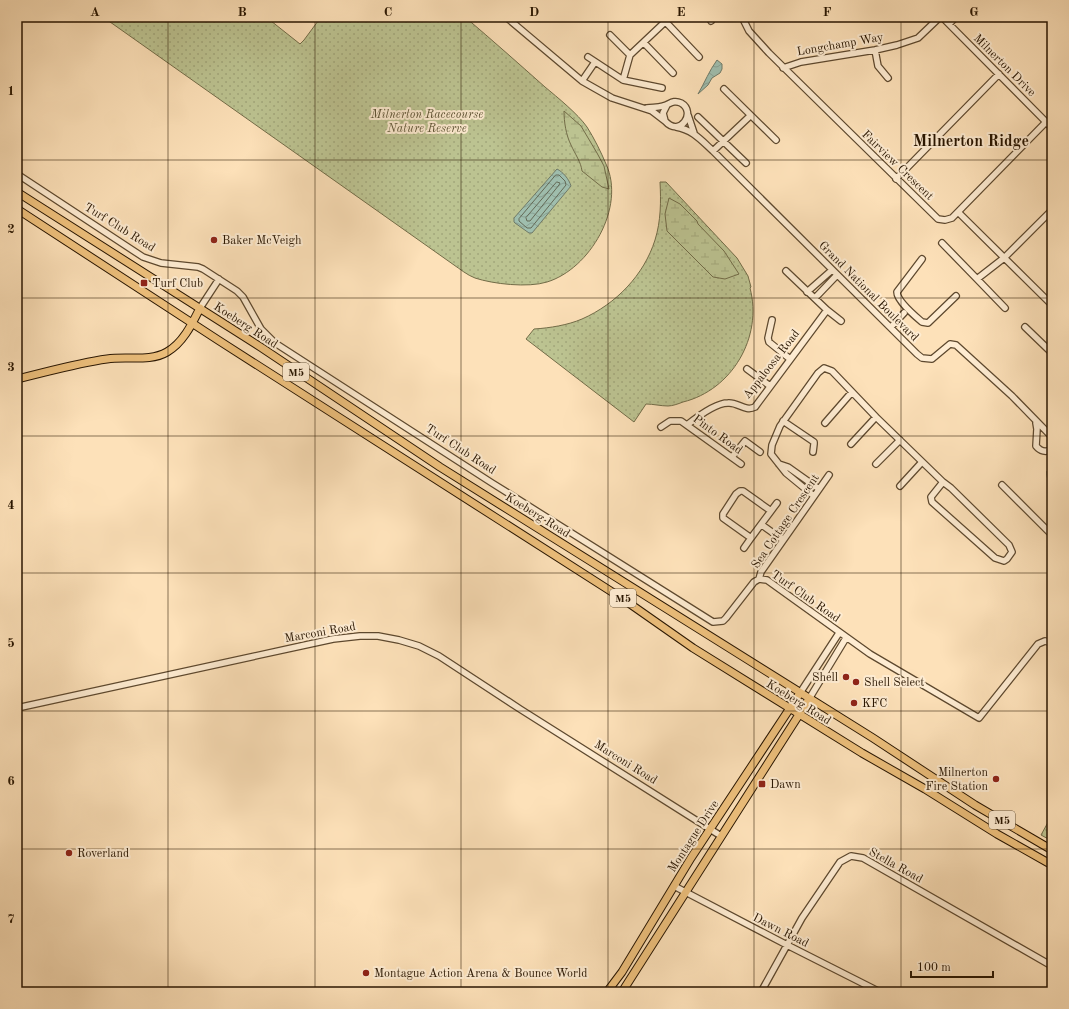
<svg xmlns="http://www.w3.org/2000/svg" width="1069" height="1009" viewBox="0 0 1069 1009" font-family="'Old Standard TT',serif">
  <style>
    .grass { fill: url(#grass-dots); stroke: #726c48 }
    .wetland { fill: url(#wetland-marsh); stroke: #726c48 }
    .water { fill: url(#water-waves); stroke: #6f7a68 }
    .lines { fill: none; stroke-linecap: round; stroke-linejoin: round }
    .shore { stroke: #646a57; stroke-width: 1 }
    .minor-casing { stroke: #5d482e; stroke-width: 8 }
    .major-casing { stroke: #281500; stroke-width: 9 }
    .minor { stroke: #feecd2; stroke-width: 5.5 }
    .major { stroke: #eec07c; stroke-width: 7 }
    .grid { fill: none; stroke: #281500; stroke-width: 1; stroke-opacity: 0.55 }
    .poi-dot { fill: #8f2418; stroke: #feecd2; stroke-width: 1.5 }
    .labels { text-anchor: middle; stroke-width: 4; stroke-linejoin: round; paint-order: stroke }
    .shield { fill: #feecd2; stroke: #68563f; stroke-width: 1 }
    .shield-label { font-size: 11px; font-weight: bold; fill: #281500 }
    .street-label { font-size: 12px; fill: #281500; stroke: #feecd2 }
    .park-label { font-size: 12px; font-style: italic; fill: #5c5233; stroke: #feecd2 }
    .poi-label { font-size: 12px; fill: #281500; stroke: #feecd2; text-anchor: start }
    .district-label { font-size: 16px; font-weight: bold; fill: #281500; stroke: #feecd2 }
    .neatline { fill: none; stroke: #281500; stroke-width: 1.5 }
    .grid-label { font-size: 13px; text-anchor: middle; font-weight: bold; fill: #281500 }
  </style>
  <defs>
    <pattern id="grass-dots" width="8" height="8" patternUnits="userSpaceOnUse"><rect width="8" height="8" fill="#bcc391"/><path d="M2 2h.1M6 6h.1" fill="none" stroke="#a2a77b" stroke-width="1.8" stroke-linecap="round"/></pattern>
    <pattern id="wetland-marsh" width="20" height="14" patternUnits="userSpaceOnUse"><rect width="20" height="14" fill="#bcc391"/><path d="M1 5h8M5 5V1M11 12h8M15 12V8" fill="none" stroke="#a2a77b"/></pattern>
    <pattern id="water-waves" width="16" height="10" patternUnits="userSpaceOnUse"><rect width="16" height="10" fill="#9fbeae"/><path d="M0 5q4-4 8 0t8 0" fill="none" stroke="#89a294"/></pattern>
  </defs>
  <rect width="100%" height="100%" fill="#fde1b9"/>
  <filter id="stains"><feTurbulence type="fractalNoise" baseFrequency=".005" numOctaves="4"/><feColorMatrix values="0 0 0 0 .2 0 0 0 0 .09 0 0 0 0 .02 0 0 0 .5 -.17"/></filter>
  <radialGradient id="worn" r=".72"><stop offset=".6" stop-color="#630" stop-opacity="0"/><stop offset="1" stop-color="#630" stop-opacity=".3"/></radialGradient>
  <!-- grass -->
  <path class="grass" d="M103,17H266L300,44L304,40L321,17H465C492,40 518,63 545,87C557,97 578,114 587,127C594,138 601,152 606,164C626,207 590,269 547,282C528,288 493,284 475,278C467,275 460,269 454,265Z
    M660,182H666L737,258L748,276L751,287L750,288C763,337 732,390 683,402C678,404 672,406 668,406C661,406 653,404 646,404L634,422L526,339L534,329C550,328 568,325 582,319C616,304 644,275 655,240C661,221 661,201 660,182Z
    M1052,815V841L1041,835Z"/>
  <!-- wetland -->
  <path class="wetland" d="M564,111L581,126L597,153L604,166L609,189L602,187L582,171C581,162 575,154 571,145C566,135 564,122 564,111Z
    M669,198L680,204L697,221L698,224L724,251L739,274L725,279L713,277L667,231L665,214Z"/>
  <!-- water -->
  <path class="water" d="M717,60L722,64V69L720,73L712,78L708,85L698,94C705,82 709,71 717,60Z
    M557,169C563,172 569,179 571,186L532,233H529L515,223L514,222V218Z
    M1049,470H1052V494L1048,490C1050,481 1046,478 1047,471Z"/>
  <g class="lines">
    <!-- shore -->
    <path class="shore" d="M556,175H559L565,181L566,185L531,228H527L519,221V219Z
      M557,182L560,183L559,185L530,221H527L526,218Z"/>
    <!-- minor casing -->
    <g class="minor-casing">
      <path id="minor" d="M506,17L582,81L612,98L652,111L665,121
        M661,17L699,57
        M709,17L711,21
        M742,17L749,31L769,53L938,219L945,220L952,218L1046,122
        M942,17L1052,128
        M949,24L956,17
        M610,35L630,55
        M644,43L673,73
        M875,50L878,66L888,78
        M588,57L623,80L662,88
        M783,68L801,62L875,50L897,45L918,38L940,17
        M623,80L630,55L666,21
        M582,81L595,62
        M724,89L776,140
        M647,108C652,107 657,108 663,106C669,105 673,99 681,103C697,112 680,138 665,121L663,113L667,105
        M688,115L694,133
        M698,117L746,163
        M676,127C693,130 701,140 713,151L917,354L922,358L932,359L950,344L956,345L1012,396L1052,437
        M713,151L750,116
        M17,174L143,257L161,263L198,267L203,269L237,291L243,297L261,329L275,343L492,483L713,622L723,621L726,618L754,582L759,579L767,580L870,654L979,718L1038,644L1045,641L1052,643
        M896,179L999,74
        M958,212L1052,305
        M942,243L977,279
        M922,259L897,292C897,301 915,316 922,322L928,323L956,296
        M807,292L832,270
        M815,298L837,275
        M200,308L219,279
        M1005,308L977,279L1004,258L1052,210
        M827,310L841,321
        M772,320L768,338L769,342L790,359
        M891,327L904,313
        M1025,327L1052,353
        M747,369L770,386
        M783,421L814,442V444L813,452
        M825,423L852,392
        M1036,423L1037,429L1036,446C1040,451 1046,453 1052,449
        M687,425C697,417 716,403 728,403C738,402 745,412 755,407L827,310L786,271
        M661,427L670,421H681L741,464
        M851,444L876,417
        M732,457L745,441L760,452
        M779,464L788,467L819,489
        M876,464L900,440
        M943,482L951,488L1009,545L1012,552L1007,559L1004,561L995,558L932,502L931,497Z
        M1002,485L1052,535
        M900,486L922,462
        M740,491H743L771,511L751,538L723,518V514L736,494Z
        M814,496L786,473L771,454L772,445L780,426L818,373L824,368L832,371L876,417L943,482
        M771,511L777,503
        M762,525L783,540
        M744,548L751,538
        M759,579L761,572L829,475
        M800,693L839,633
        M809,699L846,638
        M17,708L333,639L360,636H378L399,640L419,646L439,656L520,709L721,836
        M674,886L787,945L880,992
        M761,992L802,918L840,862L851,856L863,858L1052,966"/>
    </g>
    <!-- major casing -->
    <g class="major-casing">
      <path id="major" d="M17,192L262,348L440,467L873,738L975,805L1052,850
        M17,209L218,340L623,599L693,648L862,753L925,789L997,834L1052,865
        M17,379C47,372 77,363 107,359C127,356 150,362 167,352C183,343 192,324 200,308
        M607,992L622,972L691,858L800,693
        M622,992L809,699"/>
    </g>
    <!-- minor -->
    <use href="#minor" class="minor"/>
    <!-- major -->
    <use href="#major" class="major"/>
  </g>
  <!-- grid -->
  <path class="grid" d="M168,17V992M315,17V992M461,17V992M608,17V992M754,17V992M901,17V992M17,160H1052M17,298H1052M17,436H1052M17,573H1052M17,711H1052M17,849H1052"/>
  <!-- markers -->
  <g class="poi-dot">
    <circle cx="214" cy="240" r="4"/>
    <rect x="140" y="279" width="8" height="8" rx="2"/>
    <circle cx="846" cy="677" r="4"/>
    <circle cx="856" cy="682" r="4"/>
    <circle cx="854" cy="703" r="4"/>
    <circle cx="996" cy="779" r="4"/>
    <rect x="758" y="780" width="8" height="8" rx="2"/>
    <circle cx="69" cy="853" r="4"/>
    <circle cx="366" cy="973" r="4"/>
  </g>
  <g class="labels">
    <!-- shield labels -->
    <g class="shield">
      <rect x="283" y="363" width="26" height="18" rx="3"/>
      <rect x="610" y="589" width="26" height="18" rx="3"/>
      <rect x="989" y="811" width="26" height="18" rx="3"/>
    </g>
    <g class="shield-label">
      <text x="296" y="376">M5</text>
      <text x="623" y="602">M5</text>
      <text x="1002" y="824">M5</text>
    </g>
    <!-- street labels -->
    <g class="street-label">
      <text transform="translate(840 44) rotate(-10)" y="4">Longchamp Way</text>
      <text transform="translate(1005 65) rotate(45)" y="4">Milnerton Drive</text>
      <text transform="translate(898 165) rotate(44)" y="4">Fairview Crescent</text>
      <text transform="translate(120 227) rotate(32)" y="4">Turf Club Road</text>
      <text transform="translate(869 291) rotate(45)" y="4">Grand National Boulevard</text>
      <text transform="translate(246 325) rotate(33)" y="4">Koeberg Road</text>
      <text transform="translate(771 364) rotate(-52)" y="4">Appaloosa Road</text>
      <text transform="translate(718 434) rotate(36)" y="4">Pinto Road</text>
      <text transform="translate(461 449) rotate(33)" y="4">Turf Club Road</text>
      <text transform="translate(538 515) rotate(32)" y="4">Koeberg Road</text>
      <text transform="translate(785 521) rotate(-56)" y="4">Sea Cottage Crescent</text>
      <text transform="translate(806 596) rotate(35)" y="4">Turf Club Road</text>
      <text transform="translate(320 632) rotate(-10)" y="4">Marconi Road</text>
      <text transform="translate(799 702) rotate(32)" y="4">Koeberg Road</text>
      <text transform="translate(626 762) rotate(32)" y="4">Marconi Road</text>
      <text transform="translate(693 836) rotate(-57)" y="4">Montague Drive</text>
      <text transform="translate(896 865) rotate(29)" y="4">Stella Road</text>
      <text transform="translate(781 930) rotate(27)" y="4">Dawn Road</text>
    </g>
    <!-- park labels -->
    <g class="park-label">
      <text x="427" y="118">Milnerton Racecourse<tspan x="427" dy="14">Nature Reserve</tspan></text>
    </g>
    <!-- poi labels -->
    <g class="poi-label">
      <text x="222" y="244">Baker McVeigh</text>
      <text x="152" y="287">Turf Club</text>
      <text x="838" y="681" text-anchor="end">Shell</text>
      <text x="864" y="686">Shell Select</text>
      <text x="862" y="707">KFC</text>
      <text x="988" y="776" text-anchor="end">Milnerton<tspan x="988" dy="14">Fire Station</tspan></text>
      <text x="770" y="788">Dawn</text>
      <text x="77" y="857">Roverland</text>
      <text x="374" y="977">Montague Action Arena &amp; Bounce World</text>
    </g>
    <!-- district labels -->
    <g class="district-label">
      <text x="971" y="146">Milnerton Ridge</text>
    </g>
  </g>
  <!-- margin -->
  <rect width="1069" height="1009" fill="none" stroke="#fde1b9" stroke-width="44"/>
  <!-- scale -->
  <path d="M911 971v6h82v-6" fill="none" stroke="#281500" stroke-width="2"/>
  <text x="917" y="971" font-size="12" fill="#281500" stroke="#feecd2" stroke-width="3" paint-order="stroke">100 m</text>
  <rect x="22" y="22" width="1025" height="965" class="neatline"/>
  <g class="grid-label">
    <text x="95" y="16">A</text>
    <text x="242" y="16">B</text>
    <text x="388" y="16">C</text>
    <text x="534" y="16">D</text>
    <text x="681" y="16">E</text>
    <text x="827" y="16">F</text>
    <text x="974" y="16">G</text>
    <text x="11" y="95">1</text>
    <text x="11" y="233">2</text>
    <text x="11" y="371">3</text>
    <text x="11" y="509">4</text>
    <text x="11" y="647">5</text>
    <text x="11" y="785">6</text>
    <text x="11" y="923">7</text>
  </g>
  <rect width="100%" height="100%" filter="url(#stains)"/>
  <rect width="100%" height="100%" fill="url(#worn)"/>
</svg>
